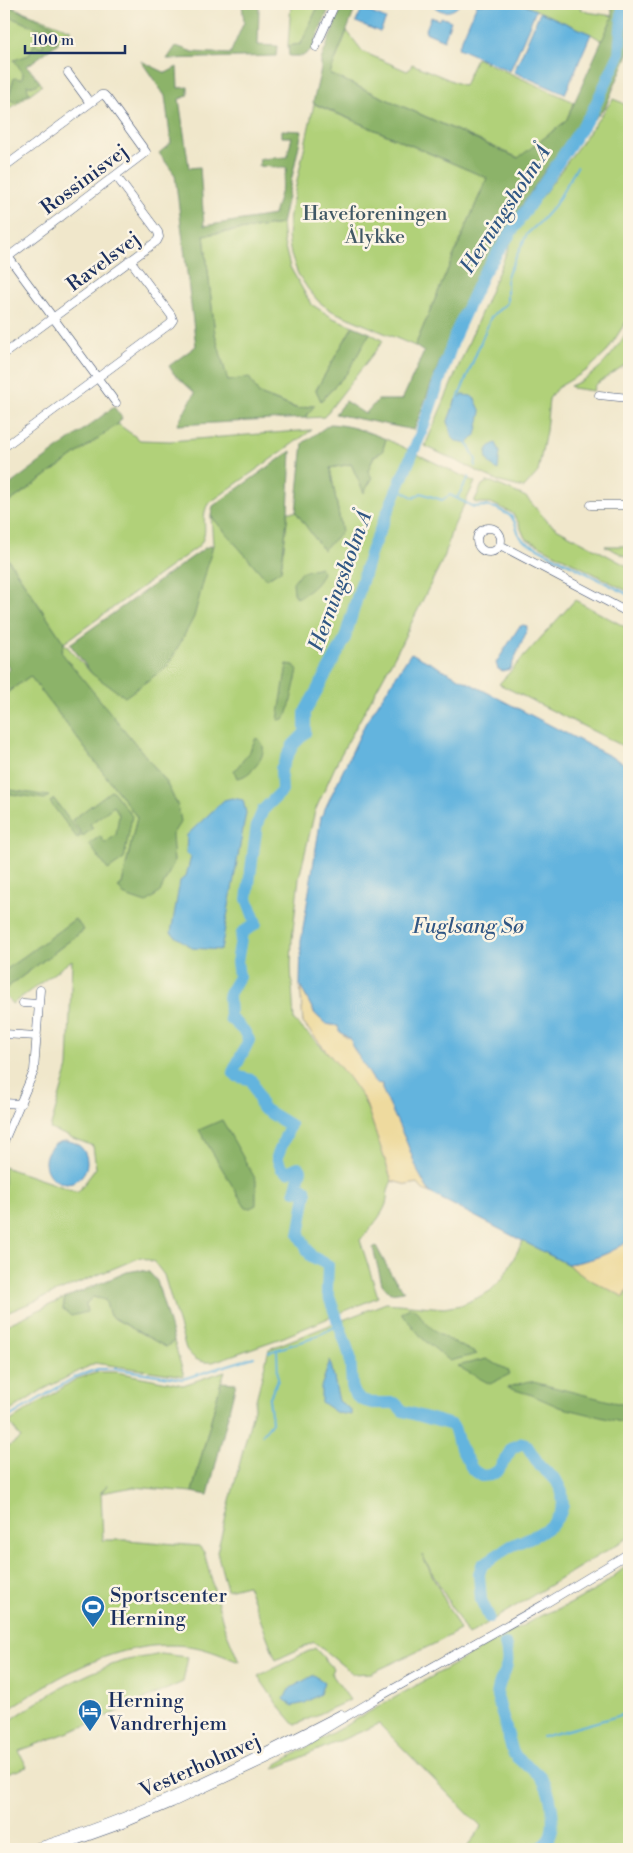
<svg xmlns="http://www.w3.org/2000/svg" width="633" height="1853" viewBox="0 0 633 1853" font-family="'Libre Bodoni',serif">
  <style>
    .green { fill: #b1d179; stroke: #66806c; fill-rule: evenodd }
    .forest { fill: #8cb369; stroke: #547164 }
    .sand { fill: #eeda9e; stroke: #84847e }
    .water { fill: #63b4de; stroke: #3f729e }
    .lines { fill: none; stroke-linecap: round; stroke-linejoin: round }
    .stream { stroke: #63b4de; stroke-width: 2 }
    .river { stroke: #63b4de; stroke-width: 12 }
    .minor-casing { stroke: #3b4b6e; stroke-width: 9 }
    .minor { stroke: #fff; stroke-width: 8 }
    .labels { text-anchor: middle; stroke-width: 5; stroke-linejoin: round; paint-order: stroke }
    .street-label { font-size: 20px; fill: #1b2f5e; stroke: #fcf5e5 }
    .park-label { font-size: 20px; fill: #405865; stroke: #fcf5e5 }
    .poi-label { font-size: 20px; fill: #1b2f5e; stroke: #fcf5e5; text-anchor: start }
    .water-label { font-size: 21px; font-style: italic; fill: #315784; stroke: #fcf5e5 }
  </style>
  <rect width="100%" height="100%" fill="#fcf5e5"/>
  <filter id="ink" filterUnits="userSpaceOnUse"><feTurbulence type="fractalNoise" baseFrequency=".02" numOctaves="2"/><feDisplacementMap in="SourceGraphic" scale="10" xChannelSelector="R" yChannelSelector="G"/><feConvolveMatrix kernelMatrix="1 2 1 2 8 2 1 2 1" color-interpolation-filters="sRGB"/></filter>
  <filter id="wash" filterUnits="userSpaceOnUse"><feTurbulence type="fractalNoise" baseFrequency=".0096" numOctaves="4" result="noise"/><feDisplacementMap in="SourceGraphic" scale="20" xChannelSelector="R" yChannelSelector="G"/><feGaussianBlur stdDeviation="1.12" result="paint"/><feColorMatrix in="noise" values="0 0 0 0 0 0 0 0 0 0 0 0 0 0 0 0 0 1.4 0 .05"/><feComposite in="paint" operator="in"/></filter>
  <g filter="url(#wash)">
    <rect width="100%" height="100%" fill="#f0e7cb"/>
    <!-- green -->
    <path class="green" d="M4,4L71,30L69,34L27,66L42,85L4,113Z
      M291,4H319L301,44L288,46Z
      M522,4H583L581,9L587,12L613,16L602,41L591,34Z
      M347,31L363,52L407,71L410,69L412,64L464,86L476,58L574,102L566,121L519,158L330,74Z
      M613,99L623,103L629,111V317L606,353L586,371L557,388L549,399L546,431L538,472L524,488L500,482L425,446L514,235ZM456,399L452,437L448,421Z
      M314,104L487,178L415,346L332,311L319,302L308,289L298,274L291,255L288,237L290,213Z
      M282,224L284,243L290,267L311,304L333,318L353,326L316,390L321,401L347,373L370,333L383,341L324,417L305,418L314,405L299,409L228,382L215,334L204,235Z
      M629,328V362L595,385L593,391L572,388L570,386C597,376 615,353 629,328Z
      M118,424L140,440L170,441L312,430L208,504C199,520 211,530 199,546L64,643L92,674L213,545L211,516L267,579L281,569L288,512H296L323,549L342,532L330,468L351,464L364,492L372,479L368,471L374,456L382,452L386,439L475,482L451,532L445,555L398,650L339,758L315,811L299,878L292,939L291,966L294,1021C317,1042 353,1075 365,1103C376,1128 383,1155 392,1181C387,1189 388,1195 386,1204C383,1214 368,1232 360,1240L378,1297L284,1337L213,1362C200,1363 194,1360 186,1349L164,1275L154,1262L141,1257L4,1314V1167L78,1192L96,1168L93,1146L50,1129L68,1067L72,960L12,1004L4,993V990L84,930L75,919L4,972V695L30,676L137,817L122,884L118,887L174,862L165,780L60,652L64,643L4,553V506Z
      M487,482H492L526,497L548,522L558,529L629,567V592L525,538L518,522L512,513L491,503H478L474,502L482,485Z
      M605,546H629V558Z
      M575,600L629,629V749L499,684Z
      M523,1241L567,1264L624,1297L629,1288V1537L468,1635L422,1555L460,1630L434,1644L371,1673L353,1674L314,1642L276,1660L247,1585L227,1590L217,1552L269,1349L386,1303L444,1308L461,1305L477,1298L490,1291L503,1278Z
      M93,1297L106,1300L110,1316L166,1347L174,1341L184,1376L95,1363L42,1390L4,1415V1326L65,1298L63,1309L86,1304Z
      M225,1371L221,1382L192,1492L134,1487L101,1493L107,1485L101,1492L103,1540H127L199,1546L204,1552L224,1626L239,1662C224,1656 210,1650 195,1647C125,1636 59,1674 4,1713V1450L21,1438L9,1422L76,1379L99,1372H116L183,1385Z
      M629,1564V1849H466L481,1827L379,1724L274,1769L277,1764L504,1636L542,1615L568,1605L599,1588Z
      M315,1648L333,1668L331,1673L350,1700L295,1725L277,1704L258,1676Z
      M161,1654L188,1657L183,1682L90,1724L19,1751L27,1767L4,1775V1725C41,1698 79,1675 123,1661C135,1658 149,1657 161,1654Z"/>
    <!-- forest -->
    <path class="forest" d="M4,4L54,26L57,44L27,66L40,82L34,86L27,85L29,93L15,102L8,99L14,78L22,79L23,73L14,60L29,55L34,44L43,47V30L4,15Z
      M242,4H257L259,7L258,45L277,46L276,56L167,59L176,46L193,52L230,54L244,22Z
      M319,4H331L312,49L303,56H289L288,46L301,44Z
      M343,4H357L330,74L518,158L566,121L613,16L611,6L606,4H629V52L605,108L549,165L497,243L440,361L414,430L335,414L345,401L365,414L378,400H402L424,352L415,346L487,178L313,103L321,69V60Z
      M141,61L166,73L177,67L178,88L188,87V96L179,99L189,168L200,167L204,226L274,215L287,168L259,166L260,159L287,157L292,137H282V130L302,131L282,224L204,235L215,334L228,381L249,377L259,394L298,409L315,405L305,418L177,425L195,393L174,374L169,366L196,346L175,175L159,153L171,143L165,96Z
      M353,326L370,333L347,373L321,401L316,390Z
      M114,407L122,418L118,424L4,506V489Z
      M330,424C350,425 368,432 386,439L382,452L374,456L368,471L372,478L364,493L351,464L330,468L342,532L323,550L296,512L303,443Z
      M291,451L288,512L281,570L266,579L211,516L213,506Z
      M213,545L194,617L168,666L125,697L92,674L70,644L205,548Z
      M4,553L64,643L61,652L165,780L178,806L181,821L172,835L174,862L160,892L146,903L125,896L118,887L122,884L137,817L30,676L4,695V674L10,669L4,660V615L7,612L4,608Z
      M320,567L323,572C320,584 307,593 297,598L294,593L293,582L301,572Z
      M287,664L294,665L298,670L288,713L284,719L278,720Z
      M256,738C275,746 253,777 237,778L234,771L249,753Z
      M4,789L49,796L45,799L4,793Z
      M112,790L132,816L124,859L108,870L89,844L100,836L105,843L116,835L119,814L114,806L90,824L93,828L83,836L72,820Z
      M54,799L81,836L77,838L50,802Z
      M75,919L84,930L4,990V971Z
      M222,1120L256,1180V1205L250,1208L245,1207L199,1130Z
      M376,1246L391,1274L404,1291L390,1293L382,1284L373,1248Z
      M139,1270L149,1272L157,1281L174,1341L166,1347L110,1316L105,1300L93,1297L86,1304L87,1312L71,1316L63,1309L65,1298L127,1272Z
      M410,1308C418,1309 421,1318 426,1323C440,1337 460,1345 477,1354L450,1361L424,1340L402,1314V1312Z
      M486,1359L508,1370L510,1374L490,1384L457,1366Z
      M529,1381L629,1406V1424L559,1407L532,1395L508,1388V1387Z
      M221,1382L236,1383L208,1495L192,1492Z"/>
    <!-- sand -->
    <path class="sand" d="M300,985L315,1014L326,1024L338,1026L344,1036L351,1040L372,1078L382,1084V1089C401,1121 411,1160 430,1193L423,1190L417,1183L407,1185L392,1181L365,1101L348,1077L303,1023Z
      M629,1240V1288L624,1297L583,1276L567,1264C590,1261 611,1254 629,1240Z"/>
    <!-- water -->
    <path class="water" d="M432,4H460C452,14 440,14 432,4Z
      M477,4H522L536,10L510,71L458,48Z
      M362,9L386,19L380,32L356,22Z
      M540,12L591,34L565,94L514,72Z
      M431,17L439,20L441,17L451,21L444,40L425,32Z
      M463,395L471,396L475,399L481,412L476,435L468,443L456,441L452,437L448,421L456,399Z
      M496,443L500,452L498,470C486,464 480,449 496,443Z
      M523,625L527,626L526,633L510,669L503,671L498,669L496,663L519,627Z
      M411,653L629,766V1240C611,1254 590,1261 567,1264L430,1193L418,1172L407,1143L382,1089V1084L376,1083L372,1078L352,1046L351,1040L339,1031L338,1026L326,1024L315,1014L300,985L301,941L321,817L365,724Z
      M232,798L243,800L246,813L221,950L192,948L171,933L180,881L186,876L191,857L186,853L187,835L224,800Z
      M45 1162a21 21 0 1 1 42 0a21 21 0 1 1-42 0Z
      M330,1360L339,1401L351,1410V1415L337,1413L321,1402V1387Z
      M314,1675L324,1682L320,1694L305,1703L292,1706L284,1699L289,1689Z"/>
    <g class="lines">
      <!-- stream -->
      <path class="stream" d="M457,401L491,317L507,303V276L527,234L540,222L555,205L577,167
        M467,442L476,460L475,466
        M398,488L414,498L421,493L442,500L450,495L474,507L484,506L496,508L511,516L515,523L519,535L524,541L629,595
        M457,498L469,477
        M269,1352L310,1339L339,1325
        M4,1420L75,1377L98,1369H118L183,1379L254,1357
        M262,1435L272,1422L269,1399L278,1380L277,1349
        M542,1737L629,1713"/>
      <!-- river -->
      <path class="river" d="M489,1617L481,1600L479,1574L482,1565L511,1546L538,1534L552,1525L560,1514L563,1505L562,1492L556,1480L540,1466L527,1446L523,1443L512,1448L498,1471L491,1475L482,1476L473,1470L466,1458L459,1445L455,1430L452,1425L403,1411L395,1403H372L362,1400L355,1395L352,1386L350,1356L327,1291L328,1265L311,1256L299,1235L306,1194L305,1189L295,1191L301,1170L298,1167L287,1172L281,1168L277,1157L290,1125L262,1108L252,1080L236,1076L233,1072L249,1040L244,1031L230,1018L229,994L239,977L237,962L242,933L256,923L247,899L257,824L263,810L282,791L281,769L293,745L305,733V712L344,641L371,551L421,433L457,330L483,274L592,112L619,55L623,4
        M505,1644C513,1672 499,1672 497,1696L513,1753C520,1763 532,1767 540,1776C551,1789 557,1823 549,1839C547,1843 542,1846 538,1849"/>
    </g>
  </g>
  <g filter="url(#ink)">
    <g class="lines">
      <!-- minor casing -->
      <g class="minor-casing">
        <path id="minor" d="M316,47L335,4
          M68,73L90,103
          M4,167L101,95H104L107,98L146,152L4,260
          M4,251L116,403
          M4,354L157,241L159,237L158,232L116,176
          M599,395L629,398
          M4,447L170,324L173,320L171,315L130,260
          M591,505H629
          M477 540a12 12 0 1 1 24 0a12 12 0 1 1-24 0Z
          M500,545L629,613
          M23,1003L39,1004
          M4,1034L37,1036
          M4,1103L21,1104
          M4,1141L34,1071L40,990
          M31,1849C139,1817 241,1766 341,1714
          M53,1849L120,1825L172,1803L305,1741L377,1698L543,1605L629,1553"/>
      </g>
      <!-- minor -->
      <use href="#minor" class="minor"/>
    </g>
  </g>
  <!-- icons -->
  <defs>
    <g id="stadium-pin" transform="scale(1.25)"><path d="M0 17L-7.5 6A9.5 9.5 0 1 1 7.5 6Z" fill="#1f6fb2" stroke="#fcf5e5"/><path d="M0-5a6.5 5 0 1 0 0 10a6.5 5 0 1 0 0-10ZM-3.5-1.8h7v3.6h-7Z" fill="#fff"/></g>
    <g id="hotel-pin" transform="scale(1.25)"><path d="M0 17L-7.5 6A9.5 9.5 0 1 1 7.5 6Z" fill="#1f6fb2" stroke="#fcf5e5"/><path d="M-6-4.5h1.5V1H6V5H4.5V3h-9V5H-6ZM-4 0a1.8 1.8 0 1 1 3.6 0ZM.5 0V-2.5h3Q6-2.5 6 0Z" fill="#fff"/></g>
  </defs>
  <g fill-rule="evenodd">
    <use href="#stadium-pin" x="93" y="1607"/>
    <use href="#hotel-pin" x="90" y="1711"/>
  </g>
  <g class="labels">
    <!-- street labels -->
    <g class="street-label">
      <text transform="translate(84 179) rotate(-37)" y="7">Rossinisvej</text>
      <text transform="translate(103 261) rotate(-37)" y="7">Ravelsvej</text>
      <text transform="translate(200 1765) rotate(-24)" y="7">Vesterholmvej</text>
    </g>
    <!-- park labels -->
    <g class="park-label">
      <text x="375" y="220">Haveforeningen<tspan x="375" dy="23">Ålykke</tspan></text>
    </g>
    <!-- poi labels -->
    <g class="poi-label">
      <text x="110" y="1602">Sportscenter<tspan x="110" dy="23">Herning</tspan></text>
      <text x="108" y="1707">Herning<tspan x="108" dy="23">Vandrerhjem</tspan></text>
    </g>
    <!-- water labels -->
    <g class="water-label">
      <text transform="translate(505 209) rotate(-57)" y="7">Herningsholm Å</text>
      <text transform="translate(340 581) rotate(-70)" y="7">Herningsholm Å</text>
      <text x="468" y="933">Fuglsang Sø</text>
    </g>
  </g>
  <!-- margin -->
  <rect width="633" height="1853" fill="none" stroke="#fcf5e5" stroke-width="20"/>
  <!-- scale -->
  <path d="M25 45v8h100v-8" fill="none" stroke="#1b2f5e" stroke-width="2.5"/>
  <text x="32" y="45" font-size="15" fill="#1b2f5e" stroke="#fcf5e5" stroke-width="4" paint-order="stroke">100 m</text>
</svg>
